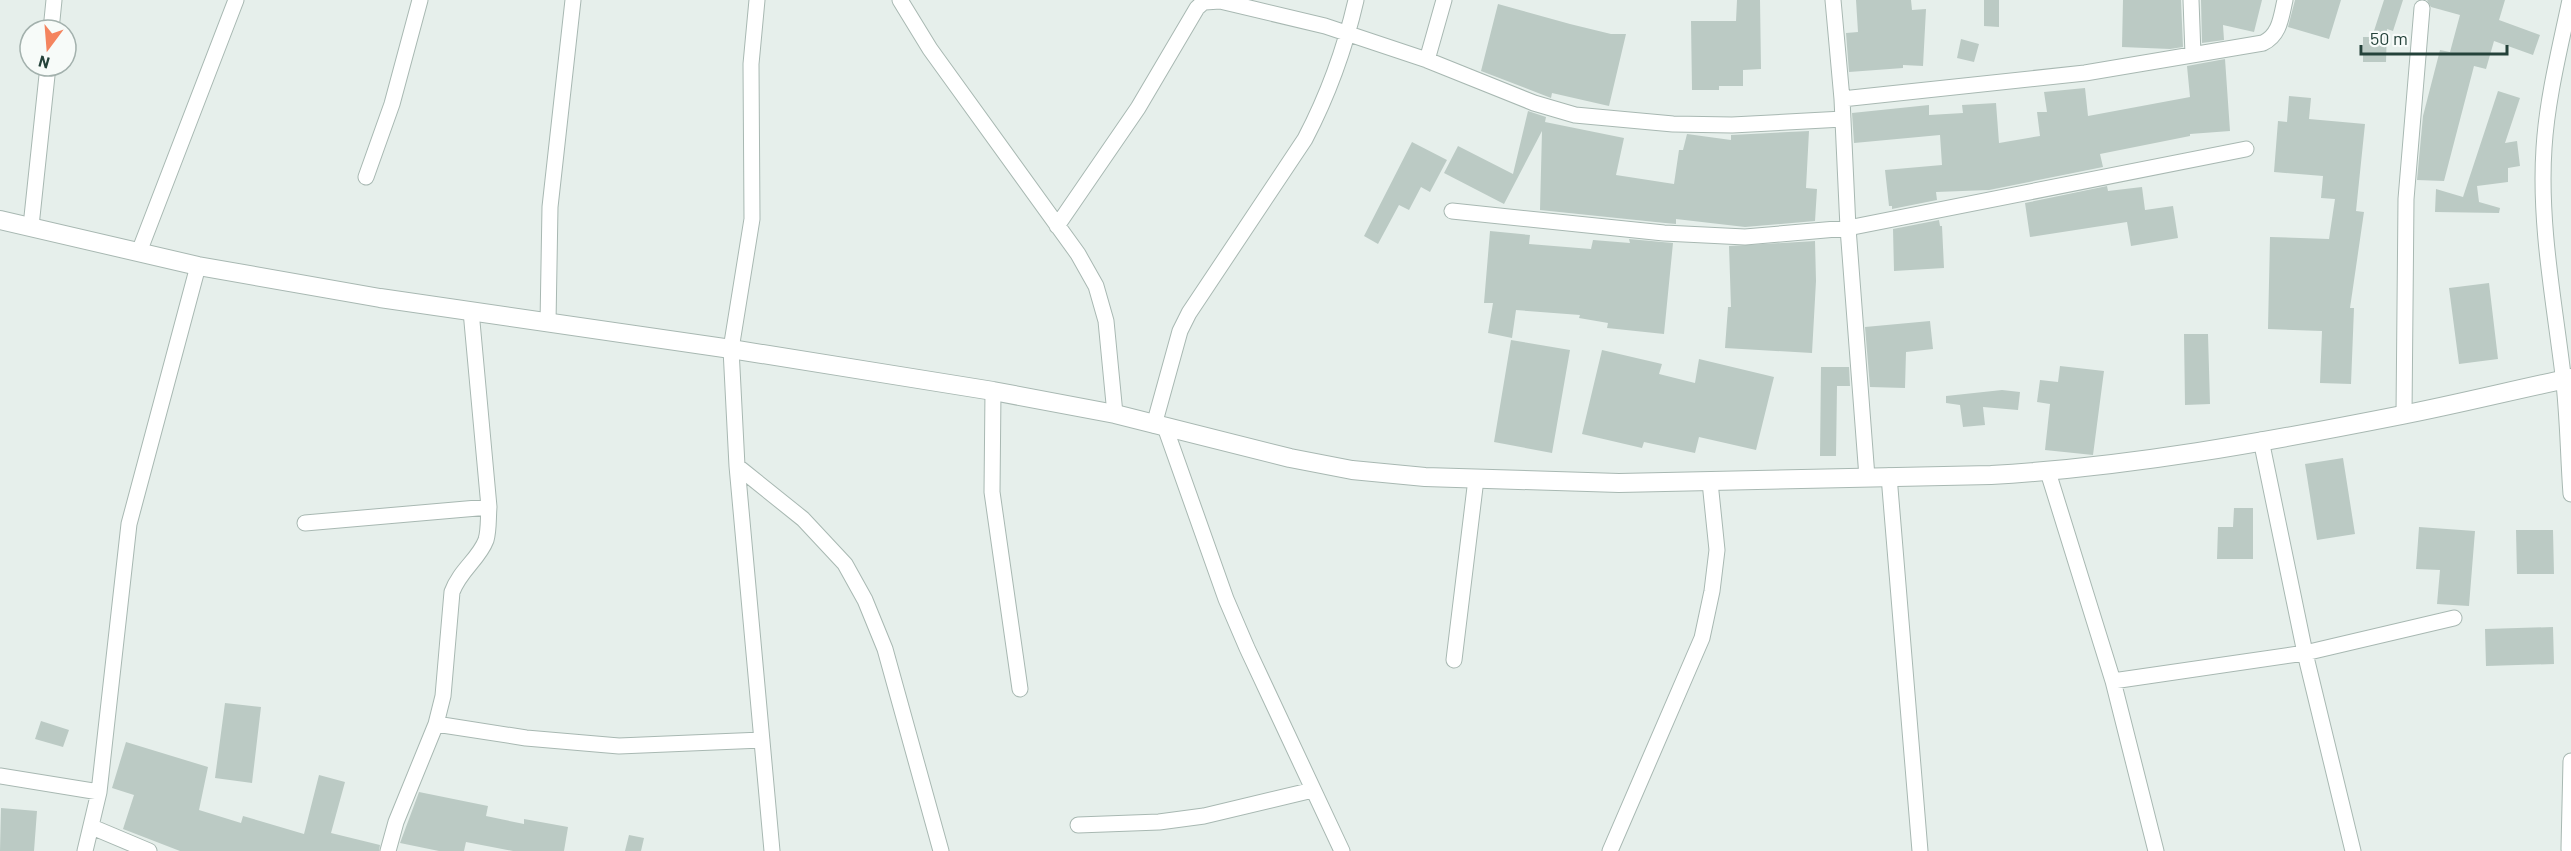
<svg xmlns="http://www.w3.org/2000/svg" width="2571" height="851" viewBox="0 0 2571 851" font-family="Barlow,sans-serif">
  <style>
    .building { fill: #bbcac4 }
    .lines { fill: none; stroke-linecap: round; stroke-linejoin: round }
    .minor-casing { stroke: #a8b8b2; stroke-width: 17 }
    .tertiary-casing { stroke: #a8b8b2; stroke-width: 20 }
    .minor { stroke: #fff; stroke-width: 15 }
    .tertiary { stroke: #fff; stroke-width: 18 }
  </style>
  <rect width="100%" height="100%" fill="#e6efeb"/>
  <!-- building -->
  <path class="building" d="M1737,0H1760L1761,69L1743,70V86H1719V90H1692L1691,21H1736Z
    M1856,0H1911L1912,10L1926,9L1923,66L1903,65V68L1849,72L1846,33L1858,32Z
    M1984,0H1999V27L1984,26Z
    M2123,0H2181L2183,47L2170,49L2122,47Z
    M2201,0H2262L2254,32L2223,25L2224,40L2202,43Z
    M2295,0H2341L2329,39L2288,27Z
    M2384,0H2403L2393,31L2387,29L2386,62H2363V37H2372Z
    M2427,0H2505L2499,20L2540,35L2533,55L2494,41L2486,69L2474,66L2444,181L2417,180L2423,116L2440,50L2450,52L2460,15L2431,7Z
    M1498,4L1570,24L1611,34H1626L1609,106L1552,93L1551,98L1481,71Z
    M1961,39L1979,44L1974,62L1957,58Z
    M2225,59L2230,131L2190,134V136L2100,154L2103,167L1989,190L1936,192L1937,200L1892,209V206H1889L1885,170L1942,165L1940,135L1854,143L1852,113L1929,105V115L1963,113L1962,105L1996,103L1999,143L2040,136L2037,112H2047L2044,92L2085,88L2088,116L2190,97L2187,66Z
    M2498,91L2520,98L2505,143L2517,141L2520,166L2508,168V182L2477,186L2479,202L2500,208L2499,213L2435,212L2436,189L2463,197Z
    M2289,96L2311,98L2309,119L2365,124L2356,211L2364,212L2350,308H2354L2351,384L2320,383L2322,331L2268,329L2270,237L2329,239L2335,199L2321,198L2323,176L2274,172L2278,121L2287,122Z
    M1528,111L1546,117L1545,122L1624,138L1616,175L1674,184L1679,150H1683L1687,134L1731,140V135L1809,131L1806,188L1817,189L1815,221L1745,227L1676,219V224L1665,223L1540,210L1542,131L1504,204L1444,173L1458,146L1513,174Z
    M1412,142L1447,160L1430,192L1421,187L1409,210L1399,205L1378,244L1364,236Z
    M2107,186L2108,191L2142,187L2145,210L2173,206L2178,238L2131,246L2127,222L2030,237L2025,203Z
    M1939,220L1940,226H1942L1944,268L1894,271L1893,229Z
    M1490,231L1530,235L1529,244L1591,249L1593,240L1630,243L1629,239L1673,243L1664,334L1607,328L1608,323L1579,318L1580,315L1516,310L1512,338L1488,333L1493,303H1484Z
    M1815,241L1816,281L1812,353L1725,348L1728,307H1731L1729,246Z
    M2489,283L2498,359L2459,364L2449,288Z
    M1930,321L1933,349L1906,352L1905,388L1870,387L1865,327Z
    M2184,334H2208L2210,404L2185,405Z
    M1511,340L1570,350L1552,453L1494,442Z
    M1602,350L1662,364L1659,374L1695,383L1699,359L1774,377L1756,450L1699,437L1695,453L1644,442L1642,448L1582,434Z
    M2060,366L2104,371L2093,455L2045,450L2050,404L2037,402L2040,380L2058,382Z
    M1821,367H1849L1850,386H1837L1836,456H1820Z
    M2002,390L2020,392L2018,410L1983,407L1985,425L1963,427L1960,405L1946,403V396Z
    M2343,458L2355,534L2317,540L2305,464Z
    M2234,508H2253V559H2217L2218,527H2233Z
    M2419,527L2475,531L2469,606L2437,604L2440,570L2416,569Z
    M2516,530H2553L2554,574H2517Z
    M2553,627L2554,664L2486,666L2485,629Z
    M225,703L261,707L252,783L215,778Z
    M41,721L69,730L63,747L35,739Z
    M126,742L208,767L199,810L241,823L243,816L304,834L319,775L345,782L331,833L380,845L379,851H180L123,829L134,795L112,788Z
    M419,792L488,806L486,816L524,824V819L568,827L564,851H513L466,842L464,851H439L400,843Z
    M1,808L37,811L34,851H0Z
    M629,835L644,838L641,851H625Z"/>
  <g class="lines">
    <!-- minor casing -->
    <g class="minor-casing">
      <path id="minor" d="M757,0L751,64L752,219L731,349L737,466L772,851
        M900,0L930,49L1078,254L1096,286L1106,321L1115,414
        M1833,0L1842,99L1848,228L1867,477
        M2191,0L2193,55
        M2570,0C2560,48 2547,99 2544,148C2539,224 2554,300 2563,375C2568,414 2568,454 2571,494
        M1205,2L1220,1L1325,26L1427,60L1534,103L1575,115L1673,124L1732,125L1843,119
        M51,30L54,0
        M1427,60L1444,0
        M1842,99L2085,73L2263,43C2280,35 2281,17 2285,0
        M366,177L392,104L420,0
        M1452,211L1664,233L1745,237L1848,228L2246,149
        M31,226L48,66
        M1057,226L1138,108L1197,8L1206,0
        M139,252L236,0
        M548,323L550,207L573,0
        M993,391L992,492L1020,689
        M2404,415L2406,199L2422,8
        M1154,425L1180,331L1189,313L1305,139C1328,95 1345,48 1356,0
        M1165,427L1226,599L1247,648L1342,851
        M2261,440L2305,653L2353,851
        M737,466L803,519L845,564L865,600L885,649L941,851
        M2048,472L2113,681L2156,851
        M1889,476L1920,851
        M305,523L489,507
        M1454,660L1476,479
        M2113,681L2305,653L2454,618
        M436,724L526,738L619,746L762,740
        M0,776L99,792
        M1078,825L1159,822L1204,816L1313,790
        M92,827L149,851
        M2569,849L2571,761
        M85,851L99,792L129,524L198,266
        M388,851L396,822L436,724L443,696L452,592C460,570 479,559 486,540C489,530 488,518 489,507L471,311
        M1610,851L1702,638L1712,591L1717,550L1710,482"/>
    </g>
    <!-- tertiary casing -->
    <g class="tertiary-casing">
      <path id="tertiary" d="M0,220L198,266L380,298L731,349L993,391L1115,414L1290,458L1352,470L1425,477L1619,483L1991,475C2129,467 2266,442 2402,415C2458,404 2514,390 2571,378"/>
    </g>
    <!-- minor -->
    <use href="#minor" class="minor"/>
    <!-- tertiary -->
    <use href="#tertiary" class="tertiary"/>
  </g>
  <!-- north arrow -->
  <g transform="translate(48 48) rotate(196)"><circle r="28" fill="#f7fbf9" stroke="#a3b1ad" stroke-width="1.5"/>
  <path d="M0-4.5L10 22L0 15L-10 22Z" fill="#f4845f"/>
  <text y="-9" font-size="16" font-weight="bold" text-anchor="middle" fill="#24423a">N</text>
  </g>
  <!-- scale -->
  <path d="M2361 45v9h146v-9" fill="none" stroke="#24423a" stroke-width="3"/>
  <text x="2370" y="45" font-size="18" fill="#24423a" stroke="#f7fbf9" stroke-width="4.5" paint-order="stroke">50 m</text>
</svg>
